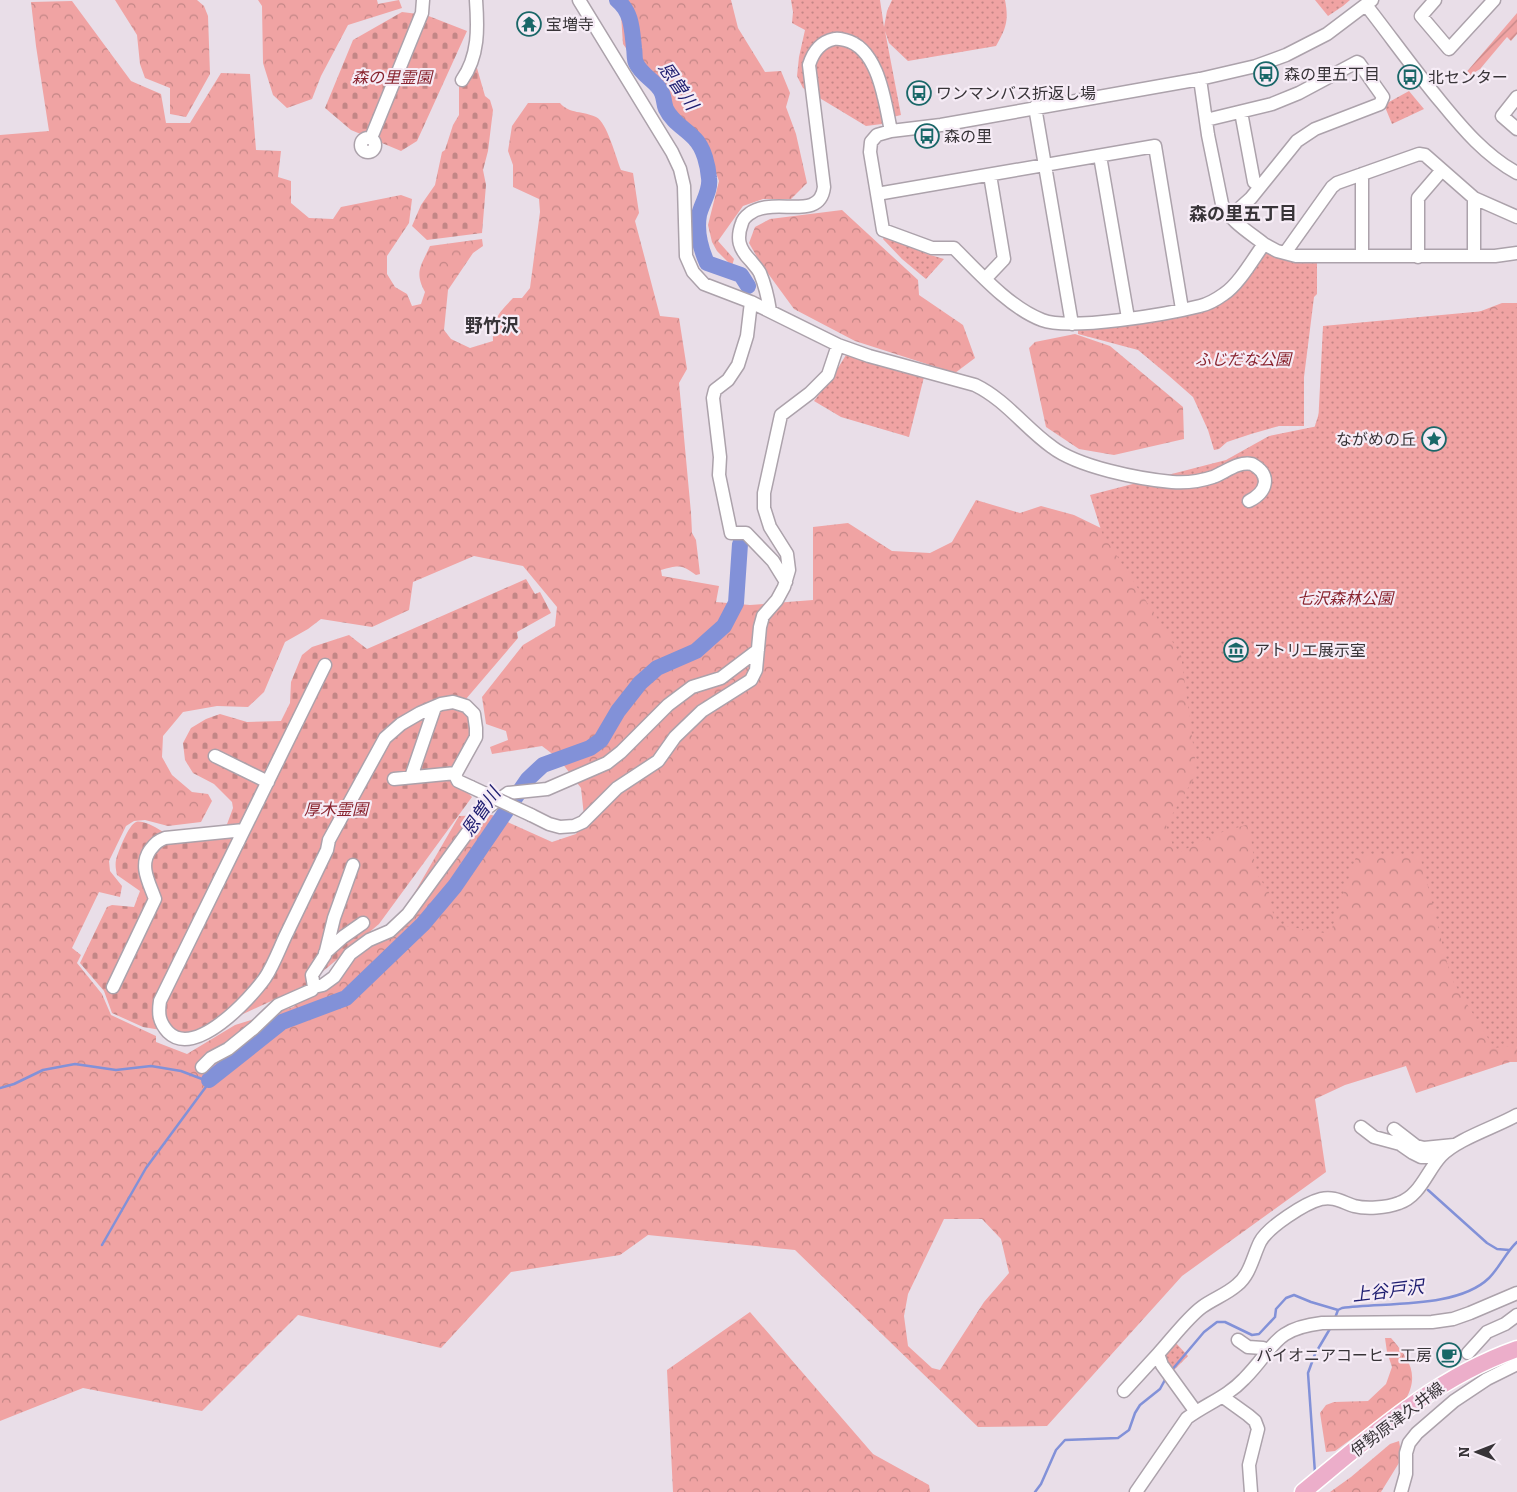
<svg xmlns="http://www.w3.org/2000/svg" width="1517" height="1492" viewBox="0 0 1517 1492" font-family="Bitter,'Noto Sans JP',serif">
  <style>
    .forest { fill: url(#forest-crowns); fill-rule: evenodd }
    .cemetery { fill: url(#cemetery-stones) }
    .park { fill: url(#park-dots) }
    .garden { fill: url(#garden-furrows) }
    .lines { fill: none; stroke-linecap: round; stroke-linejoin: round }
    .stream { stroke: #8291d8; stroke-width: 2.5 }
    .river { stroke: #8291d8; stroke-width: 16 }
    .minor-casing { stroke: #aca2ab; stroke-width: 15 }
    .major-casing { stroke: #fff; stroke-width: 19 }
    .minor { stroke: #fff; stroke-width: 12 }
    .major { stroke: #ecaeca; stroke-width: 16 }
    .minor-bridge-casing { stroke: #aca2ab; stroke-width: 15; stroke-linecap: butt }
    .minor-bridge { stroke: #fff; stroke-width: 12 }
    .labels { text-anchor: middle; stroke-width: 4.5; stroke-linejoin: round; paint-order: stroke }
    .poi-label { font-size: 16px; fill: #383438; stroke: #f6ecf6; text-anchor: start }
    .park-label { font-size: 16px; font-style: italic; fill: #89232e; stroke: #f6ecf6 }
    .street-label { font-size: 16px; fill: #383438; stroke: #f6ecf6 }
    .water-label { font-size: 18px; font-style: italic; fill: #1e1d70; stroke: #f6ecf6 }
    .neighbourhood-label { font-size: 18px; font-weight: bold; fill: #383438; stroke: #f6ecf6 }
  </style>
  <defs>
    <pattern id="forest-crowns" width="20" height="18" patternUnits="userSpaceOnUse" patternTransform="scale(1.25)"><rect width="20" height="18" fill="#f0a3a3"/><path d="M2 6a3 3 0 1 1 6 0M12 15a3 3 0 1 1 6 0" fill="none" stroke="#c38686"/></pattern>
    <pattern id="cemetery-stones" width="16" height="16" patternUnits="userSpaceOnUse" patternTransform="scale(1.25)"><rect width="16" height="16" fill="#f0a3a3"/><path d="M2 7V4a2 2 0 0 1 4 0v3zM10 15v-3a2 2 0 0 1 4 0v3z" fill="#c38686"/></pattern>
    <pattern id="park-dots" width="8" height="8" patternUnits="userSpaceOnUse" patternTransform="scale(1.25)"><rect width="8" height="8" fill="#f0a3a3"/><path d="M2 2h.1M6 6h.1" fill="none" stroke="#c38686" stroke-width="1.8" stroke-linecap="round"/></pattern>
    <pattern id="garden-furrows" width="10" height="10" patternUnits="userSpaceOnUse" patternTransform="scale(1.25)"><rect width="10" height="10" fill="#f0a3a3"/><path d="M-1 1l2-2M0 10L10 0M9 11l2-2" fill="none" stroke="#c38686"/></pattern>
  </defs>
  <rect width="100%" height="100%" fill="#e9dee8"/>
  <!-- forest -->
  <path class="forest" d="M115,0H197L204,6L208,16L210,74L186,117L170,114V88L145,78L140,64L137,35Z
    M258,0H377L378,4L399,0L402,8L348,25L321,76L312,99L287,108L273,95L263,63L262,6Z
    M625,0H731L738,28L765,72L781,71L790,93L786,107L796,134L807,183L791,199H763L743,206L718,241L734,259L732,266L717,251L712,242L708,225L719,181L704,142L681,123L623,44L621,15Z
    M72,1L131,81L161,94L166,123H190L221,73L250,74L256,150L281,151L278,177L291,181V203L309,218L333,219L341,207L401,195L412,199L409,223L387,256V274L395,287L407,294L412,306L421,304L425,292C414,272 421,266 430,246L482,239L483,246L473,253L448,290L444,330L451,339L470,348L493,341C492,319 499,313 513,298H522L530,288L540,212L539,199L513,187V165L508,151L512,126L528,103H560C569,114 584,111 596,117C607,122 616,158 621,170L633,173L639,213L635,221L660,316L679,318L687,369L679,383L691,513L692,533L696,540L700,574L696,575C682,564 678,565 661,570L662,576L719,586L716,602L750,605L813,600V527L848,523L892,551L930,553L952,542L976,500L1020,513L1041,506L1074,515L1107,531L1314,429L1324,397L1476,313L1502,303H1517V1062H1510L1416,1093L1406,1066L1345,1085L1315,1099L1326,1172L1182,1276L1047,1426L978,1427L795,1250L648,1235L620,1255L511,1272L441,1348L298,1315L202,1411L83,1388L0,1421V135L49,131L36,46L31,2ZM474,556L523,566L557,607L555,626L523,645L482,697L486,724L506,731L508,740L490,747L492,754L542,746L559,759L581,788L584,816L576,834L552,842L492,815L459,816L393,930L293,1007L235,1025L187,1054L156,1042V1036L111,1015L102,994L77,963L81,955L72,948L99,892L120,897L122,886L110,871L109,861L126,826L134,821L145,820L168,826L201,822L212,801L208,794L192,792L172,775L162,757L163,736L183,712L217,706L248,707L264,692L285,642L308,629L321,619L372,627L409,610L413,582ZM944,1219H982L1001,1239L1009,1273L984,1302L940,1370L932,1368L908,1346L904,1316L908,1294Z
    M842,210L918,280L919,295L963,325L975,358L955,373L855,341L794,309L761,264L749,243L755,227L770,219Z
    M1075,334L1110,346L1183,407L1184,439L1114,455L1079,449L1046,427L1029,348L1035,342Z
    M750,1312L873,1454L929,1485L930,1492H673L667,1370Z
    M1385,1338H1391C1408,1358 1420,1373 1406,1399L1335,1451L1326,1452L1320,1413L1326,1405L1334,1402L1368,1401L1386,1384L1392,1367L1387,1352Z
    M1399,1441L1402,1458L1381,1492H1330L1351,1477L1390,1444Z"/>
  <!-- cemetery -->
  <path class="cemetery" d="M402,12L426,15L467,31L417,141L401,151L351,130L325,108L353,40Z
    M472,68H477L485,96L490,100L493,110L488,151L483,170L486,185L482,233L427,240L412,226L421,205L435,185L442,152L445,150L453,125L459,115V84Z
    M526,579L535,594L540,592L551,613L517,632L518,638L460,706L472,716L475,732L456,781L472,797L379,924L308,984L189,1039L173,1032L143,1027L112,1013L104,991L80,963L107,907L112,905L134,907L140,891L117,875C116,870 115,865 116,860C118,852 129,824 136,822C145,819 166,834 175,839L226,827L233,808L232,802L214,784L193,773L185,760L183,743L191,728L206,719L220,714L247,722L281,721L290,703L291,682L302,655L312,647L349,635L367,649Z"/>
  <!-- park -->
  <path class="park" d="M791,0H880L884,27L887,11L892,0H1005C1009,21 1006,28 996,46L908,61L889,43L885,31L901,115L885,119L882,124L866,126L803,88L797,76L799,57L805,30L792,23L793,12Z
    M1315,0H1350L1343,6L1328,16Z
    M1409,91L1424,109L1392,124L1385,107L1389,102Z
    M885,234L927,254L944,259L926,279L902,259L883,239Z
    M1266,248L1317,261V294L1314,297L1304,377V426H1279L1251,434L1227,442L1219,449L1214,450L1208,430L1193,397L1168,375L1138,350L1078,334V327L1209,305Z
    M1517,308V1045L1494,1048L1451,978L1420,856L1357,854L1330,934L1275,924L1269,892L1256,873L1249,824L1216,834L1176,854L1166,825L1197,773L1181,655L1102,533L1090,495L1226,460L1269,436L1318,426L1323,326Z
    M846,355L924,377L909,437L841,417L814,401L833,376Z
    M1174,1341L1188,1356L1171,1373L1162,1353Z"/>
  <!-- garden -->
  <path class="garden" d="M1517,13V34L1511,41L1507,37L1480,69L1467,77L1464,75Z"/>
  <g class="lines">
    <!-- stream -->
    <path class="stream" d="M0,1088L14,1084L43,1070L75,1064L116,1070L151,1066L181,1071L202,1079L209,1080L208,1084L146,1168L102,1245
      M1428,1190L1487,1243L1497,1249L1509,1250
      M1335,1318L1338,1310L1342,1308C1384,1302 1457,1309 1489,1278C1500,1267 1506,1252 1517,1242
      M1171,1371L1204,1332L1217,1322H1225L1252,1335L1259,1334L1275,1317L1276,1309L1286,1298L1294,1295L1311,1302L1338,1310
      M1315,1473L1308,1373L1315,1354L1331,1327
      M1035,1492L1041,1484L1056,1450L1065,1440L1118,1438L1129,1430L1135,1413L1140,1405L1160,1389L1166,1378"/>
    <!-- river -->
    <path class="river" d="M617,0C632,12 632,30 634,48C635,53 634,59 636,63C641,74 652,79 659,88C665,95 663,102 666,109C672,122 686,129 695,139C704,148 708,166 709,178C711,191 702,202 699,215C696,231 700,247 707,263L741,275L748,286
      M209,1080L282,1022L346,998L423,924L455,886L528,779L543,765L590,748L601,740L618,711L640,683L657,668L696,651L724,626L736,603L740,544"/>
    <!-- minor casing -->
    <g class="minor-casing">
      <path id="minor" d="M579,0L672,152L680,169L684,186L686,256L693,272L704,284L751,302L838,345L869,356L975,385C1006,400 1025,428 1052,447C1078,467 1139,479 1172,482C1185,483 1201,481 1213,477C1226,472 1238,461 1252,464C1272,475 1267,492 1249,501
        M1435,0L1421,16L1449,49L1494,0
        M1366,5C1391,37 1415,71 1441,102C1463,129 1486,156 1517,173
        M1200,79L1208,135L1222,204C1231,222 1249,232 1264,244C1253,259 1239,284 1224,294C1217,299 1209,304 1200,306C1168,314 1070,331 1042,320C1010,308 978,272 954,248H932L883,230L870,152L871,142L877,135L891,131L941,125L1200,79L1256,66L1286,55L1327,34L1372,0
        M462,80C479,56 478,28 476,0
        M1517,97L1502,116L1517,129
        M1035,107L1072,324
        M1241,112L1254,182L1260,187
        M1206,120L1272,104L1299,93L1357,62L1359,63L1383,97L1380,104L1315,129L1297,141L1251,198L1230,217
        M361 145a7 7 0 1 1 14 0a7 7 0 1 1-14 0Z
        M371,138L422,13L423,0
        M1100,156L1128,318
        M1362,174V256
        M877,194L1155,146L1182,309
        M1474,198V256
        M1264,244L1277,251L1296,256H1495L1517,253
        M1285,253L1332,187L1337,183L1419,154L1425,155L1474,198L1517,217
        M1418,257V198L1442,170
        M985,279L1004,259L990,175
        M751,302L747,336L738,365L728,380L715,390L713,398L720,457L719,475L731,533H746L773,561L786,582
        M770,311C768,298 765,285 760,273C758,269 754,265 751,261C739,249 736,239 742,223C743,219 745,217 749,214C773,195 820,223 824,187L809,65C813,52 820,42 834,39C838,38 841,39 845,40C879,48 885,103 891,131
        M325,665L160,1001C158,1014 159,1022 168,1032C195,1059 250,999 265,978C273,966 279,950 285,937C299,908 313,879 327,850L329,840L385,738L401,724L420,713L441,704L453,702L466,706L474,714L476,728V737L455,775L458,781L471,787
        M215,756L268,782
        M411,777L435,707
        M394,779L456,773
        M531,815L549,824L560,827L574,826L583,822L617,788L658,761L675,737L702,711L751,680L756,670L760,627L763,616L777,600L784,587L789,570L787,554L770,527L764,508V493L781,415L810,393L828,375L838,345
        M325,953L343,937L363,923
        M113,987L155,899C149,882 139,866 150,850C155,844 157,841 165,838L244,830
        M314,987L312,975L325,955L334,918L353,865
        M202,1067L211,1058L228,1049L254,1028L278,1005L312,990L314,987L323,985L334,977L350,954L369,940L390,931L408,914L483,811L508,793L547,789L607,763L621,752L668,705L692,687L721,678L758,650
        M1361,1127L1374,1137L1400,1144L1413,1153L1421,1157H1440
        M1394,1129L1416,1146L1424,1148L1454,1145
        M1238,1340L1248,1347L1263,1348L1268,1350
        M1468,1353L1487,1332L1505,1324L1517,1315
        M1124,1391L1158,1354
        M1223,1397L1248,1415L1255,1421L1258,1429L1249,1465L1251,1492
        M1196,1412L1162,1365L1158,1354C1171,1340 1187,1318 1202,1307C1213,1299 1227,1294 1237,1285C1250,1275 1253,1256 1260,1242C1268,1227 1305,1203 1321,1199C1334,1196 1342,1202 1354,1206C1366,1209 1386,1208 1399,1203C1420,1196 1427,1171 1441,1156C1457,1139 1496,1127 1517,1115
        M1136,1492L1187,1418C1206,1404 1227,1397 1244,1379C1275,1348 1272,1329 1322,1323L1432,1322L1453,1319L1470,1313L1517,1293
        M1401,1492L1406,1474V1453L1409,1443L1417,1433L1454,1401L1487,1379L1517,1364"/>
    </g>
    <!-- major casing -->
    <g class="major-casing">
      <path id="major" d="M1303,1492C1370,1437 1434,1378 1517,1349"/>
    </g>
    <!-- minor -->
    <use href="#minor" class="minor"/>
    <!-- major -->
    <use href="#major" class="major"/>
    <!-- minor-bridge casing -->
    <g class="minor-bridge-casing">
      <path id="minor-bridge" d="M471,787L531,815"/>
    </g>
    <!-- minor-bridge -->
    <use href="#minor-bridge" class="minor-bridge"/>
  </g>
  <!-- icons -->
  <defs>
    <g id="temple-ring" transform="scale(1.25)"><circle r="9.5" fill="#f6ecf6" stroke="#196768" stroke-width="1.5"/><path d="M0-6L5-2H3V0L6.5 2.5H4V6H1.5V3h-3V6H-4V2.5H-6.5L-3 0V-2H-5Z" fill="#196768"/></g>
    <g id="bus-ring" transform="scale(1.25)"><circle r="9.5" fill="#f6ecf6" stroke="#196768" stroke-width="1.5"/><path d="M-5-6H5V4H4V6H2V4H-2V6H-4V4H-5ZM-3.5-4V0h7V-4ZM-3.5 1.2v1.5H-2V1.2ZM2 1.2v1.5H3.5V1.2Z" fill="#196768"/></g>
    <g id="sight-ring" transform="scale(1.25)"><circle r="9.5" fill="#f6ecf6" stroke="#196768" stroke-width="1.5"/><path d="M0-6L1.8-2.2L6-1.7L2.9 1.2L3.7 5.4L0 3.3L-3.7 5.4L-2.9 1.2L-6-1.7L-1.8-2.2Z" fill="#196768"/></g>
    <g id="museum-ring" transform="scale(1.25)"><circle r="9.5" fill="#f6ecf6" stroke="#196768" stroke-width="1.5"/><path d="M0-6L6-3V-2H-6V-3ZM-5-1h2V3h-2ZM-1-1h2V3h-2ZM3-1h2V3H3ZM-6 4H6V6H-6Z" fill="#196768"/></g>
    <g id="cafe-ring" transform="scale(1.25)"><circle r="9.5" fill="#f6ecf6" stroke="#196768" stroke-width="1.5"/><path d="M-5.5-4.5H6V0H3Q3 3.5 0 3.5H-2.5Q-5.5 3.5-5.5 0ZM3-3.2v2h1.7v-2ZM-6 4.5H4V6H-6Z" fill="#196768"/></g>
  </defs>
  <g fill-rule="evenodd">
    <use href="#temple-ring" x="529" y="24"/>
    <use href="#bus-ring" x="1266" y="74"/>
    <use href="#bus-ring" x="1410" y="77"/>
    <use href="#bus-ring" x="919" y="93"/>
    <use href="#bus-ring" x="927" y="136"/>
    <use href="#sight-ring" x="1434" y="439"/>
    <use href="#museum-ring" x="1236" y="650"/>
    <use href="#cafe-ring" x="1449" y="1355"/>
  </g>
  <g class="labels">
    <!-- poi labels -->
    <g class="poi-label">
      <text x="546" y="30">宝増寺</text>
      <text x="1284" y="80">森の里五丁目</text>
      <text x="1428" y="83">北センター</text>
      <text x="936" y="99">ワンマンバス折返し場</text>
      <text x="944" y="142">森の里</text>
      <text x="1416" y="445" text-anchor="end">ながめの丘</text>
      <text x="1254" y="656">アトリエ展示室</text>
      <text x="1432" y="1361" text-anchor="end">パイオニアコーヒー工房</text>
    </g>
    <!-- park labels -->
    <g class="park-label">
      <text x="392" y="83">森の里霊園</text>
      <text x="1243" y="365">ふじだな公園</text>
      <text x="1345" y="604">七沢森林公園</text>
      <text x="336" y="815">厚木霊園</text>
    </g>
    <!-- street labels -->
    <g class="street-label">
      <text transform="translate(1397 1419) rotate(-37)" y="6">伊勢原津久井線</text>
    </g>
    <!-- water labels -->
    <g class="water-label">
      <text transform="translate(678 86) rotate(55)" y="6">恩曽川</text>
      <text transform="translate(481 812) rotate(-56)" y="6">恩曽川</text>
      <text transform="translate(1388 1291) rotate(-7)" y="6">上谷戸沢</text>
    </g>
    <!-- neighbourhood labels -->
    <g class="neighbourhood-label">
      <text x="1243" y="220">森の里五丁目</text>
      <text x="492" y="332">野竹沢</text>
    </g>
  </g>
  <!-- north arrow -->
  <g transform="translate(1477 1452) rotate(270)" stroke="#f6ecf6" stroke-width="4" paint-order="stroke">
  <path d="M0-4L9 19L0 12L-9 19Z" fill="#383438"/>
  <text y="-8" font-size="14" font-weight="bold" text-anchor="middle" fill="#383438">N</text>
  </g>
</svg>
